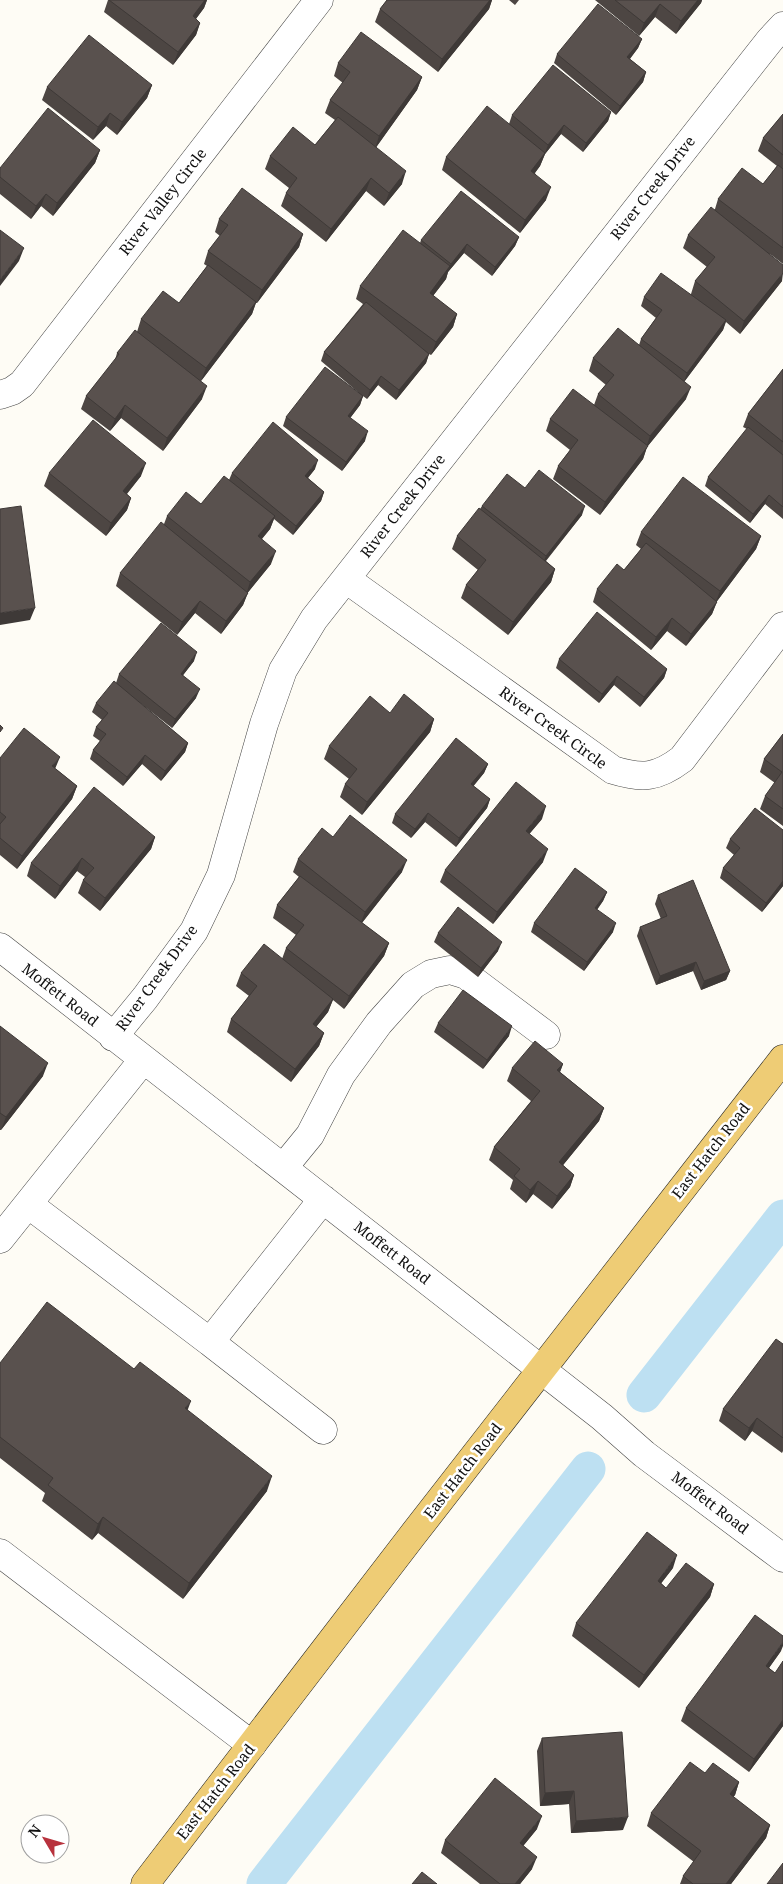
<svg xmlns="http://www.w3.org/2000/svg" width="783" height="1884" viewBox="0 0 783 1884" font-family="'Noto Serif',serif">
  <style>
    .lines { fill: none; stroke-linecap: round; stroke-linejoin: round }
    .canal { stroke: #bde0f2; stroke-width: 35 }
    .minor-casing { stroke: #444; stroke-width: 29 }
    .major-casing { stroke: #222; stroke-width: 29 }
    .minor { stroke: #fff; stroke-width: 28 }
    .major { stroke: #eecc75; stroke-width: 28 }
    .wall { fill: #4d4643 }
    .shaded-wall { fill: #3e3937 }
    .building { fill: #59514e; stroke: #3e3937 }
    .labels { text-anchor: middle; stroke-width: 5; stroke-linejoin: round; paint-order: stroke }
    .street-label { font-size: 15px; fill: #111; stroke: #fff }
  </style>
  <rect width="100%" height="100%" fill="#fefcf5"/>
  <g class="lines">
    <!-- canal -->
    <path class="canal" d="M644,1395L783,1217
      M264,1884L588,1469"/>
    <!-- minor casing -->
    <g class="minor-casing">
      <path id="minor" d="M0,395L12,391L22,384L319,0
        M346,579L613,770C642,779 657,778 682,759L783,626
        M0,947L602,1417L644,1454L783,1558
        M113,1037L145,998L194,931L221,875L264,724L283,670L314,619L770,40L783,26
        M283,1168L310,1135L341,1075L379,1023L413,985L431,974L450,970L466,975L546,1035
        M28,1204L210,1342L323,1199
        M0,1239L143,1060
        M210,1342L323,1430
        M0,1553L252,1745"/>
    </g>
    <!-- major casing -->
    <g class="major-casing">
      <path id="major" d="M145,1884L412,1536L783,1059"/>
    </g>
    <!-- minor -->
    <use href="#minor" class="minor"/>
    <!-- major -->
    <use href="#major" class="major"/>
  </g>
  <!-- wall -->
  <path class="wall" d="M108,0H207L204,8L196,19L200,23L196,35L173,65L104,12Z
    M387,0H492L489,9L438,72L375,22L380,9Z
    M509,0H519L515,5Z
    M595,0H702L701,3L676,34L655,17L639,36Z
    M642,39L638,48L630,59L646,72L643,82L616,115L554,63L557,54Z
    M338,63L422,77L417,90L376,147L402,184L384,206L366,191L326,242L281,206L286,193L289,188L265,169L270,156L315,145L335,120L325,113L330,100L343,83L334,76Z
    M152,85L147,98L117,135L106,126L93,140L42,100L47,87Z
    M611,112L608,121L583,152L561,134L545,154L540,166L535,173L546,200L520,233L442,170L446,157L509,124L512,115Z
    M783,114V264L770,254L782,281L740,334L726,322L723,330L684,382L686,399L647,447L643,459L600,515L553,479L558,466L570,450L546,431L550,419L594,405L598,394L606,385L589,371L593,358L639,345L641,339L656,318L641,306L644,297L691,294L695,281L707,267L683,248L688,235L715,209L718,199L763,184L777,166L758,151L763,138Z
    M100,150L95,163L53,216L41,206L31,219L0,194V168Z
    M219,219L303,234L299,247L257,303H256L252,314L201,381L202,399L163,451L121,418L110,431L81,409L86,396L115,360L117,353L137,332L141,319L179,303L207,266L204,264L208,251L220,236L215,232Z
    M519,237L515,246L492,276L464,253L448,272L446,279L433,296L457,314L453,327L431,355L429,354L426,363L396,400L378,385L367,399L363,396L360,405L350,418L365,441L342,471L283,426L286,417L359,393L321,361L324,352L363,304L356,299L360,286L420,243L421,240Z
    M783,369V519L765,504L750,523L705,486L708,477L747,429L743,427L748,414Z
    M315,469L308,478L324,492L321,501L293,535L274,519L270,529L262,539L271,564L248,592L243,605L221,634L195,613L177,635L116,586L120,573L164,524L167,516L201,504L229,480L232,473Z
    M49,473L141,476L127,494L131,498L127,510L106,536L44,486Z
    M525,488L582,515L546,561L555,569L551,582L508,635L461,598L466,585L478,570L452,549L457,536L480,509L482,506Z
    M641,532L761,536L756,549L717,601L712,614L686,646L667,631L651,650L593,602L597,589L624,570L641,549L636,545Z
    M559,659L667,669L664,678L640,707L614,685L599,703L556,668Z
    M194,661L183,675L196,698L172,728L131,696L188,743L185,752L161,781L142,764L123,786L90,759L93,750L100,741L93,736L96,727L102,720L92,712L96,703L116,683L119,674Z
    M390,713L434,719L430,732L362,815L340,797L345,784L349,779L324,759L329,746Z
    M783,734V826L760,809L765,796L775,783L760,772L764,759Z
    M0,758L56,769L77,786L72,799L17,869L0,855Z
    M488,764L484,773L473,786L490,799L487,808L456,847L425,822L411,838L392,823L395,814Z
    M542,819L529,834L543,862L493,924L440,882L445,870Z
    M783,830V886L762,912L720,878L723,868L734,855L726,848L730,839Z
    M155,837L151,849L100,911L78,893L83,880L85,877L77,871L55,899L27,876L31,863Z
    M333,837L402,872L362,923L389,943L384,956L344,1009L333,1000L328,1012L316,1027L324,1033L319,1046L291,1082L227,1032L231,1019L249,996L236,986L241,973L282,959L286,948L296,935L273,918L277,905L299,877L293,872L298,859Z
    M607,892L603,901L597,910L613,932L584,971L531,932L534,923Z
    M658,895L730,971L726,980L701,990L693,971L656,985L637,936L640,927L661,919L655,904Z
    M438,933L498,951L478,977L434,942Z
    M438,1023L509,1036L483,1069L434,1032Z
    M0,1026L43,1076L1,1130H0Z
    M563,1064L560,1072L604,1108L599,1121L563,1165L574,1175L570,1187L552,1209L533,1194L526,1203L510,1189L513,1180L489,1160L494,1147L531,1101L507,1081L512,1068Z
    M783,1344V1451L782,1453L752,1431L745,1441L719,1421L723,1409Z
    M0,1363L134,1369L187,1410L267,1491L183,1599L98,1533L92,1540L42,1501L45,1493L0,1458Z
    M673,1568L661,1583L666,1588L714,1584L710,1597L639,1688L572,1636L576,1623Z
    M781,1651L769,1668L775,1673L783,1726L749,1772L681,1721L686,1708Z
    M542,1738L623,1830L571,1833L569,1804L540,1806L537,1751Z
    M705,1773L739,1782L735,1795L733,1797L770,1825L766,1838L731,1884H680L683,1876L694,1862L647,1826L651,1813Z
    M537,1829L523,1846L532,1869L520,1884H480L441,1853L445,1840Z"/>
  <!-- shaded-wall -->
  <path class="shaded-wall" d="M205,0H207L204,8L188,29L193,16Z
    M490,0H492L489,9L438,72L442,59Z
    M698,0H702L701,3L676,34L681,21Z
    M660,4L655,17L639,36L644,23Z
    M200,23L196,35L173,65L178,52Z
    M642,39L638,48L624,66L627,57Z
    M646,72L643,82L616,115L620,106Z
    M422,77L417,90L375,149L379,136Z
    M152,85L147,98L117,135L122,122Z
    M611,112L608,121L583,152L586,143Z
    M110,113L106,126L93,140L98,127Z
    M564,125L561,134L545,154L540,166L527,183L531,171L545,153L548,145Z
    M100,150L95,163L53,216L57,203Z
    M406,171L402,184L384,206L389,193Z
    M371,178L366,191L326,242L331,229Z
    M551,187L546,200L520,233L525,220Z
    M46,194L41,206L31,219L36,206Z
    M303,234L299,247L257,303L262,290Z
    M519,237L515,246L492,276L495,267Z
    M467,244L464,253L448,272L446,279L425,306L430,293L449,267L451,264Z
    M24,248L19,261L0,286V280Z
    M783,273L782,281L740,334L744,321Z
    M256,302L252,314L201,381L206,368Z
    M457,314L453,327L431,355L436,342Z
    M726,320L723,330L684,382L687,373Z
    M429,354L426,363L396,400L399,390Z
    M381,376L378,385L367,399L370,390Z
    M207,386L202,399L163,451L167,438Z
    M691,387L686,399L647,447L643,459L600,515L605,502L646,448L650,436Z
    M363,396L360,405L345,425L348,416Z
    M125,405L121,418L110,431L115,419Z
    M368,431L365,441L342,471L346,462Z
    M318,460L315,469L302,485L305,476Z
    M146,463L141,476L118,504L123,491Z
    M324,492L321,501L293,535L296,526Z
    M769,495L765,504L750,523L753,514Z
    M131,498L127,510L106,536L111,523Z
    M585,506L582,515L542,565L546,556Z
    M275,516L270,529L253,549L258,536Z
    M761,536L756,549L715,604L720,591Z
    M276,551L271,564L246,595L250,582Z
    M555,569L551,582L508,635L513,622Z
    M248,593L243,605L221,634L226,621Z
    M200,601L195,613L177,635L182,622Z
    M717,602L712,614L686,646L691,634Z
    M35,608L30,620L0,625V613Z
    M672,618L667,631L651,650L656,637Z
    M197,652L194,661L177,683L181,674Z
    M667,669L664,678L640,707L644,697Z
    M617,676L614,685L599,703L602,694Z
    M200,689L196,698L172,728L175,719Z
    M434,719L430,732L362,815L367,802Z
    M188,743L185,752L161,781L165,771Z
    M145,755L142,764L123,786L127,777Z
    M60,757L55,769L52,766Z
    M488,764L484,773L468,793L471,784Z
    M77,786L72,799L17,869L22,856Z
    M490,799L487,808L456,847L459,838Z
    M546,806L542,819L521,844L526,831Z
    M428,813L425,822L411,838L415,829Z
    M155,837L151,849L100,911L105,898Z
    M548,849L543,862L493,924L497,912Z
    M82,858L77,871L55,899L60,886Z
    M407,860L402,872L360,925L365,912Z
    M783,881V886L762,912L766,903Z
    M607,892L603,901L591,917L595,908Z
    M616,923L613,932L584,971L587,962Z
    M502,942L498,951L478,977L481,968Z
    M389,943L384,956L344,1009L349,996Z
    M696,962L693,971L656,985L660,976Z
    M730,971L726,980L701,990L704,981Z
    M333,999L328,1012L308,1037L313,1024Z
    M512,1026L509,1036L483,1069L487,1060Z
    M324,1033L319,1046L291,1082L295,1069Z
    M48,1063L43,1076L1,1130L6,1117Z
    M563,1064L558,1077L557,1070Z
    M604,1108L599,1121L555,1175L559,1162Z
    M574,1175L570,1187L552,1209L557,1196Z
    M538,1181L533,1194L526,1203L530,1190Z
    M191,1401L185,1417V1408Z
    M757,1418L752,1431L745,1441L749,1428Z
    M272,1476L267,1491L183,1599L189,1583Z
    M103,1517L98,1533L92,1540L98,1524Z
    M677,1555L673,1568L653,1594L658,1581Z
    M714,1584L710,1597L639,1688L644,1675Z
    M783,1642V1646L781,1651L761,1679L766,1666Z
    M783,1720V1726L749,1772L754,1759Z
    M739,1782L735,1795L725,1807L730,1794Z
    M574,1791L569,1804L540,1806L545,1793Z
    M542,1816L537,1829L515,1856L520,1843Z
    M628,1817L623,1830L571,1833L576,1821Z
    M770,1825L766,1838L731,1884H726Z
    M537,1857L532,1869L520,1884H515Z"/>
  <!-- building -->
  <path class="building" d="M109,0H205L193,16L200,23L178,52Z
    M387,0H490L442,59L380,9Z
    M615,0H698L681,21L660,4L644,23Z
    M598,4L642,39L627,57L646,72L620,106L557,54Z
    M361,32L422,77L379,136L330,100L350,72L338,63Z
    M89,35L152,85L122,122L110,113L98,127L47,87Z
    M553,65L611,112L586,143L564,125L548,145L512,115Z
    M487,106L545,153L531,171L551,187L525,220L446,157Z
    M48,108L100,150L57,203L46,194L36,206L0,177V168Z
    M783,114V155L763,138Z
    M338,117L406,171L389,193L371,178L331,229L286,193L297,178L270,156L293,127L315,145Z
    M778,165L783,169V248L718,199L742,168L763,184Z
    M242,188L303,234L262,290L208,251L228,225L219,219Z
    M461,191L519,237L495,267L467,244L451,264L421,240Z
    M711,207L783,265V273L744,321L695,281L715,257L688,235Z
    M0,230L24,248L0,280Z
    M403,230L450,266L430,293L457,314L436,342L360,286Z
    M208,265L256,302L206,368L141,319L163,291L179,303Z
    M661,273L726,320L687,373L641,339L662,310L644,297Z
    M366,302L429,354L399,390L381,376L370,390L324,352Z
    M618,328L691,387L650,436L598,394L614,375L593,358Z
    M135,330L207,386L167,438L125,405L115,419L86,396L119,354L117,353Z
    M325,367L363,396L348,416L368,431L346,462L286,417Z
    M783,369V442L748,414Z
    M573,389L648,446L605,502L558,466L578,440L550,419Z
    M93,420L146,463L123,491L131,498L111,523L49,473Z
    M273,422L318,460L305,476L324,492L296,526L232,473Z
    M748,427L783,455V507L769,495L753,514L708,477Z
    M539,470L585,506L546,556L482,506L507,474L525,488Z
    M224,476L275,516L258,536L276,551L250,582L167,516L186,492L201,504Z
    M683,477L761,536L720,591L641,532Z
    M21,506L35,608L0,613V509Z
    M479,508L555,569L513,622L466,585L486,560L457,536Z
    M161,522L248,593L226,621L200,601L182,622L120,573Z
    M646,543L717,602L691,634L672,618L656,637L597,589L617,564L624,570Z
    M597,612L667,669L644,697L617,676L602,694L559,659Z
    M161,623L197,652L181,674L200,689L175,719L119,674Z
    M114,681L188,743L165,771L145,755L127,777L93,750L106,734L96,727L108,713L96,703Z
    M404,694L434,719L367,802L345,784L357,769L329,746L370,696L390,713Z
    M0,725L3,728L0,732Z
    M24,728L60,757L52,766L77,786L22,856L0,838V824L6,817L0,812V758Z
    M783,734V809L765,796L782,772L764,759Z
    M456,738L488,764L471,784L490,799L459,838L428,813L415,829L395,814Z
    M516,782L546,806L526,831L548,849L497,912L445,870Z
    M94,787L155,837L105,898L83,880L94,868L82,858L60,886L31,863Z
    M755,808L783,830V881L766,903L723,868L740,848L730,839Z
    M350,815L407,860L365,912L298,859L322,828L333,837Z
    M575,868L607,892L595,908L616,923L587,962L534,923Z
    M300,876L389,943L349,996L286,948L304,925L277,905Z
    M693,880L730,971L704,981L696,962L660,976L640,927L667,916L658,895Z
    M458,907L502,942L481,968L438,933Z
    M264,944L333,999L313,1024L324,1033L295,1069L231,1019L257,986L241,973Z
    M463,990L512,1026L487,1060L438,1023Z
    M0,1026L48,1063L6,1117L0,1113Z
    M535,1041L563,1064L557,1070L604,1108L559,1162L574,1175L557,1196L538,1181L530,1190L514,1176L520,1169L494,1147L540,1091L512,1068Z
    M47,1302L134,1369L140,1362L191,1401L185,1408L272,1476L189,1583L103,1517L98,1524L48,1485L53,1478L0,1437V1363Z
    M776,1339L783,1344V1438L757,1418L749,1428L723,1409Z
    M647,1532L677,1555L658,1581L666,1588L686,1563L714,1584L644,1675L576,1623Z
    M755,1615L783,1636V1642L766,1666L775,1673L783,1661V1720L754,1759L686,1708Z
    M622,1732L628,1817L576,1821L574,1791L545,1793L542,1738Z
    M690,1762L705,1773L713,1763L739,1782L730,1794L770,1825L726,1884H693L683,1876L701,1851L651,1813Z
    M495,1778L542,1816L520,1843L537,1857L515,1884H500L445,1840Z
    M783,1863V1884H767Z
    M422,1872L437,1884H412Z"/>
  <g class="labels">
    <!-- street labels -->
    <g class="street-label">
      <text transform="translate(653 188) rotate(-52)" y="5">River Creek Drive</text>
      <text transform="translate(163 202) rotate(-52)" y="5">River Valley Circle</text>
      <text transform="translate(403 506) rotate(-52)" y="5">River Creek Drive</text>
      <text transform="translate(553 728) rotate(36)" y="5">River Creek Circle</text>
      <text transform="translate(157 978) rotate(-54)" y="5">River Creek Drive</text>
      <text transform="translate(60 995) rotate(38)" y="5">Moffett Road</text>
      <text transform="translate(711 1151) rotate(-52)" y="5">East Hatch Road</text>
      <text transform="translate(392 1253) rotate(38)" y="5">Moffett Road</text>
      <text transform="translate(463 1471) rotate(-52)" y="5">East Hatch Road</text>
      <text transform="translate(710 1503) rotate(37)" y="5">Moffett Road</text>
      <text transform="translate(216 1792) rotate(-52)" y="5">East Hatch Road</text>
    </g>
  </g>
  <!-- north arrow -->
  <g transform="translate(45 1839) rotate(308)"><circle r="24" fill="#ffffff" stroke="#a0a0a0"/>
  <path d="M0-4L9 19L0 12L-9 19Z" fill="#b8323d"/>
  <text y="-8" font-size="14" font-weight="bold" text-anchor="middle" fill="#111111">N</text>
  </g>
</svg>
